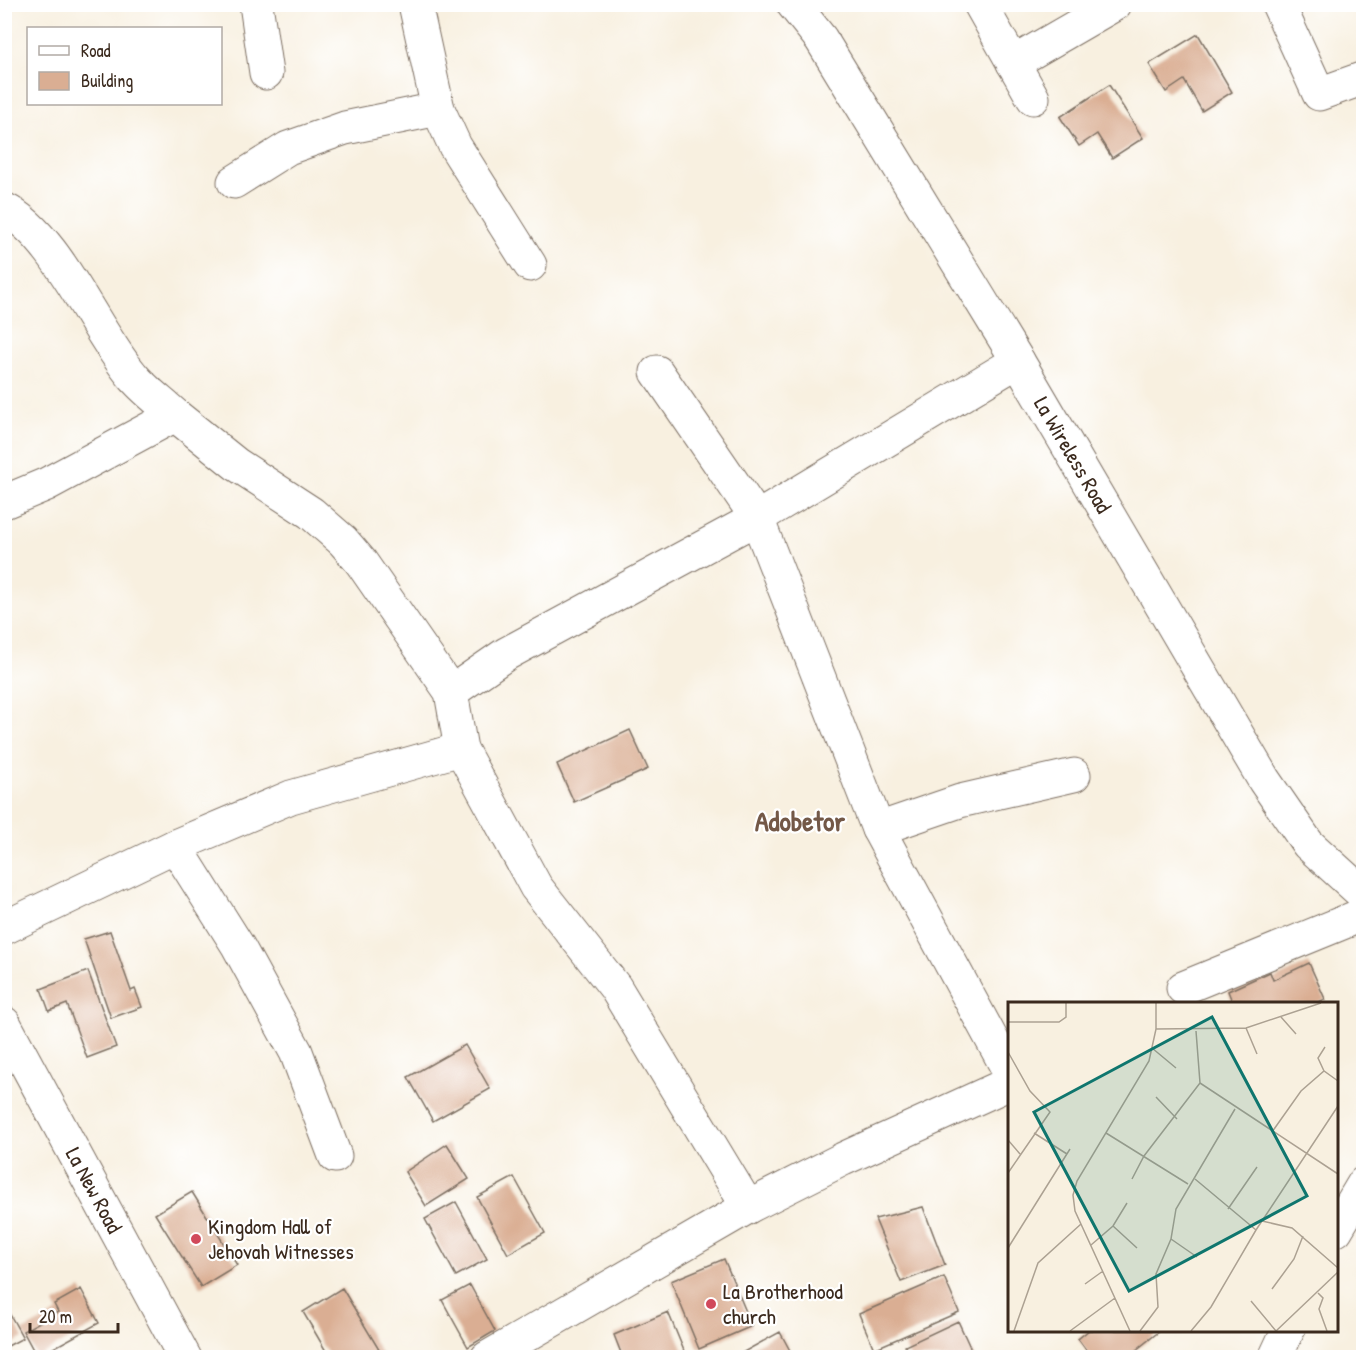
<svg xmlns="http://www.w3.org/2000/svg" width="1368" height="1362" viewBox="0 0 1368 1362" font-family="'Patrick Hand',sans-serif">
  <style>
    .building { fill: #daae93 }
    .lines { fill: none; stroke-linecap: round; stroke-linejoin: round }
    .minor-casing { stroke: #7d6f62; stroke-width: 35 }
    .minor { stroke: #fff; stroke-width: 33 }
    .poi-dot { fill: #d1495b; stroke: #fff; stroke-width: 2 }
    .labels { text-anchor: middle; stroke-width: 4.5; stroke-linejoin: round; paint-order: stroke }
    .street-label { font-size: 22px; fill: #3b2a1e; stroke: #fff }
    .poi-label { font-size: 22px; fill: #3b2a1e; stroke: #fff; text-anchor: start }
    .district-label { font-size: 28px; font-weight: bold; fill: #735847; stroke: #fff }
    .inset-road { fill: none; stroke: #aca192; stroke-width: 1.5 }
    .view { fill: #0f766e; fill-opacity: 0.15; stroke: #0f766e; stroke-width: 3 }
    .inset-edge { fill: none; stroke: #3b2a1e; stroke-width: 3 }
  </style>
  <rect width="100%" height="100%" fill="#fff"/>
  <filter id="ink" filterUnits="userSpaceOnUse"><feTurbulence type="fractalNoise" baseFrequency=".0167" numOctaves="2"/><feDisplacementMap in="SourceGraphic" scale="12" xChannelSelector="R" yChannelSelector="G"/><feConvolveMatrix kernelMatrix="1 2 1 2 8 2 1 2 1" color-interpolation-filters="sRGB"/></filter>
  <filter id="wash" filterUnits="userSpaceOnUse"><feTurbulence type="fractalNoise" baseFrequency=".008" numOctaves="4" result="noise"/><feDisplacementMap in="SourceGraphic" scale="24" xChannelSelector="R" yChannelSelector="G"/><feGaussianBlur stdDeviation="1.35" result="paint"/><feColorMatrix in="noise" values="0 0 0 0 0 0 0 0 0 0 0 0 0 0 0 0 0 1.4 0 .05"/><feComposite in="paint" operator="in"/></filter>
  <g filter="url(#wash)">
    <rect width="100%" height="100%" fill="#f8f0e0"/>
    <g id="blocks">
      <!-- building -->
      <path class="building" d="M1198,34L1232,92L1202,111L1184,80L1166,92L1149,64Z
        M1109,85L1143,138L1112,158L1097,134L1079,146L1060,117Z
        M630,730L648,769L574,802L557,764Z
        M110,931L131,991L135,989L142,1007L111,1018L84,939Z
        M1309,963L1325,999L1315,1004H1233L1228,991L1270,972L1273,980Z
        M88,971L116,1047L87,1058L67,1004L49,1011L41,989Z
        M465,1045L490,1089L433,1121L408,1077Z
        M447,1144L469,1179L426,1206L405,1172Z
        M514,1177L545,1233L508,1254L477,1197Z
        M192,1192L237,1265L201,1287L155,1214Z
        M456,1202L487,1259L456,1276L425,1219Z
        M923,1207L945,1265L901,1282L875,1219Z
        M724,1259L752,1326L699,1349L671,1281Z
        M944,1277L959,1312L874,1349L859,1314Z
        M470,1285L495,1331L468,1347L442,1300Z
        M342,1288L384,1358H330L303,1312Z
        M81,1289L99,1323L37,1357L23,1331L58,1312L54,1304Z
        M4,1304L23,1338L4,1348Z
        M668,1312L687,1358H623L614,1335Z
        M958,1321L975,1358H910L905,1346Z
        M1089,1330H1161L1126,1358H1092L1078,1339Z
        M780,1332L794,1358H743L740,1354Z"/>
    </g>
  </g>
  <g filter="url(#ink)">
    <use href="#blocks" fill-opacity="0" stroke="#7d6f62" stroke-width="1.5"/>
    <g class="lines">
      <!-- minor casing -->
      <g class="minor-casing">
        <g id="minor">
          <path d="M256,4L266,73"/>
          <path d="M415,4L438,109L455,146L530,265"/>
          <path id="s1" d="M793,4L821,39L1018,361L1264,780L1308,844L1364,895"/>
          <path d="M980,4L1033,98"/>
          <path d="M1278,4L1319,94L1364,78"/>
          <path d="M1013,63L1115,4"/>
          <path d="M234,182L288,148L345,128L438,109"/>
          <path d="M4,209C57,235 93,329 132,375C144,390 161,402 175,415"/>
          <path d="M657,372L757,518L878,829L1010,1073"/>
          <path d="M4,502L47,484L175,415L236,464L311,513L343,541L361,562L451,692L461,749L536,887L615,987L748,1207"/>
          <path d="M451,692L506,654L757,518L1018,361"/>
          <path d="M878,829L960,801L1074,775"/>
          <path d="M175,846L238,946L296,1052L335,1156"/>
          <path d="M4,928L175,846L291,797L461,749"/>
          <path d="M1183,988L1364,914"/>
          <path id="s2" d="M4,1023L185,1358"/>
          <path d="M1336,1230L1364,1183"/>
          <path d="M487,1358L748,1207L843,1159L1010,1083"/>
          <path d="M1275,1358L1288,1330"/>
        </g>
      </g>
      <!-- minor -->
      <use href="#minor" class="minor"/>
    </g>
  </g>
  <!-- markers -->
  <g class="poi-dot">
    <circle cx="196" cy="1239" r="6"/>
    <circle cx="711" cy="1304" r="6"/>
  </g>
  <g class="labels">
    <!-- street labels -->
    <g class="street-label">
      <text dy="8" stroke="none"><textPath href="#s1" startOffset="531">La Wireless Road</textPath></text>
      <text dy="8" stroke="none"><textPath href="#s2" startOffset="190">La New Road</textPath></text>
    </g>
    <!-- poi labels -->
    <g class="poi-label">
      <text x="208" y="1234">Kingdom Hall of<tspan x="208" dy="25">Jehovah Witnesses</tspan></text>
      <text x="723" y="1299">La Brotherhood<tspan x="723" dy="25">church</tspan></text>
    </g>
    <!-- district labels -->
    <g class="district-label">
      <text x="800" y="831">Adobetor</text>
    </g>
  </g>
  <!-- overview -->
  <g transform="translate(1008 1002)">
    <rect width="330" height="330" fill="#f8f0e0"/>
    <path class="inset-road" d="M273,15L288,32M0,20H51L58,15V1M238,26L249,52M148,27V1M144,46L168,66M0,50L22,89L42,110L0,171M316,69L310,56L317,45M192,81L330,172M148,95L169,117M264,130L293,89L316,69L330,79M26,131L59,152M98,131L180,182M0,138L12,152M124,177L136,154L192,81L188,29M187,177L248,228M220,207L249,165M254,219L284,226L330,266M105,224L129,246M83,243L105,224L119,201M0,246L62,147M189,255L163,237L168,207L227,107M77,282L95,269M264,287L286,257L295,234M310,291L315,296L311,307L319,329M243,299L268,329M6,329L30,261L73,222M62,329L107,296M122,329L67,209L65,193L69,179L141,59L148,27L238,26L313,1M132,329L150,305L148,272L163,237M183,329L203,305L248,228L330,104M268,329L330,270"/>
    <path class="view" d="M204,15L299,194L121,289L26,110Z"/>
    <rect width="330" height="330" class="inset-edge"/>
  </g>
  <!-- margin -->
  <rect width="1368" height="1362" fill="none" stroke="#fff" stroke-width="24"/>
  <!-- legend -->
  <rect x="27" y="27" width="195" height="78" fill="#ffffff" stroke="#b1aaa5" stroke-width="1.5"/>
  <rect x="39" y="46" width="30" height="9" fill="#ffffff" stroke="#b1aaa5" stroke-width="1.5"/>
  <text x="81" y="57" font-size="18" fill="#3b2a1e">Road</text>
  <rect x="39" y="72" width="30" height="18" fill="#daae93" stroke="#b1aaa5" stroke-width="1.5"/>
  <text x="81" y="87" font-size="18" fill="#3b2a1e">Building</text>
  <!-- scale -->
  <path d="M30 1323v9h88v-9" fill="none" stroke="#3b2a1e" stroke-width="3"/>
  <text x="39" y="1323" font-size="18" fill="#3b2a1e" stroke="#ffffff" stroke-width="4.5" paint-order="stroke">20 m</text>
</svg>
